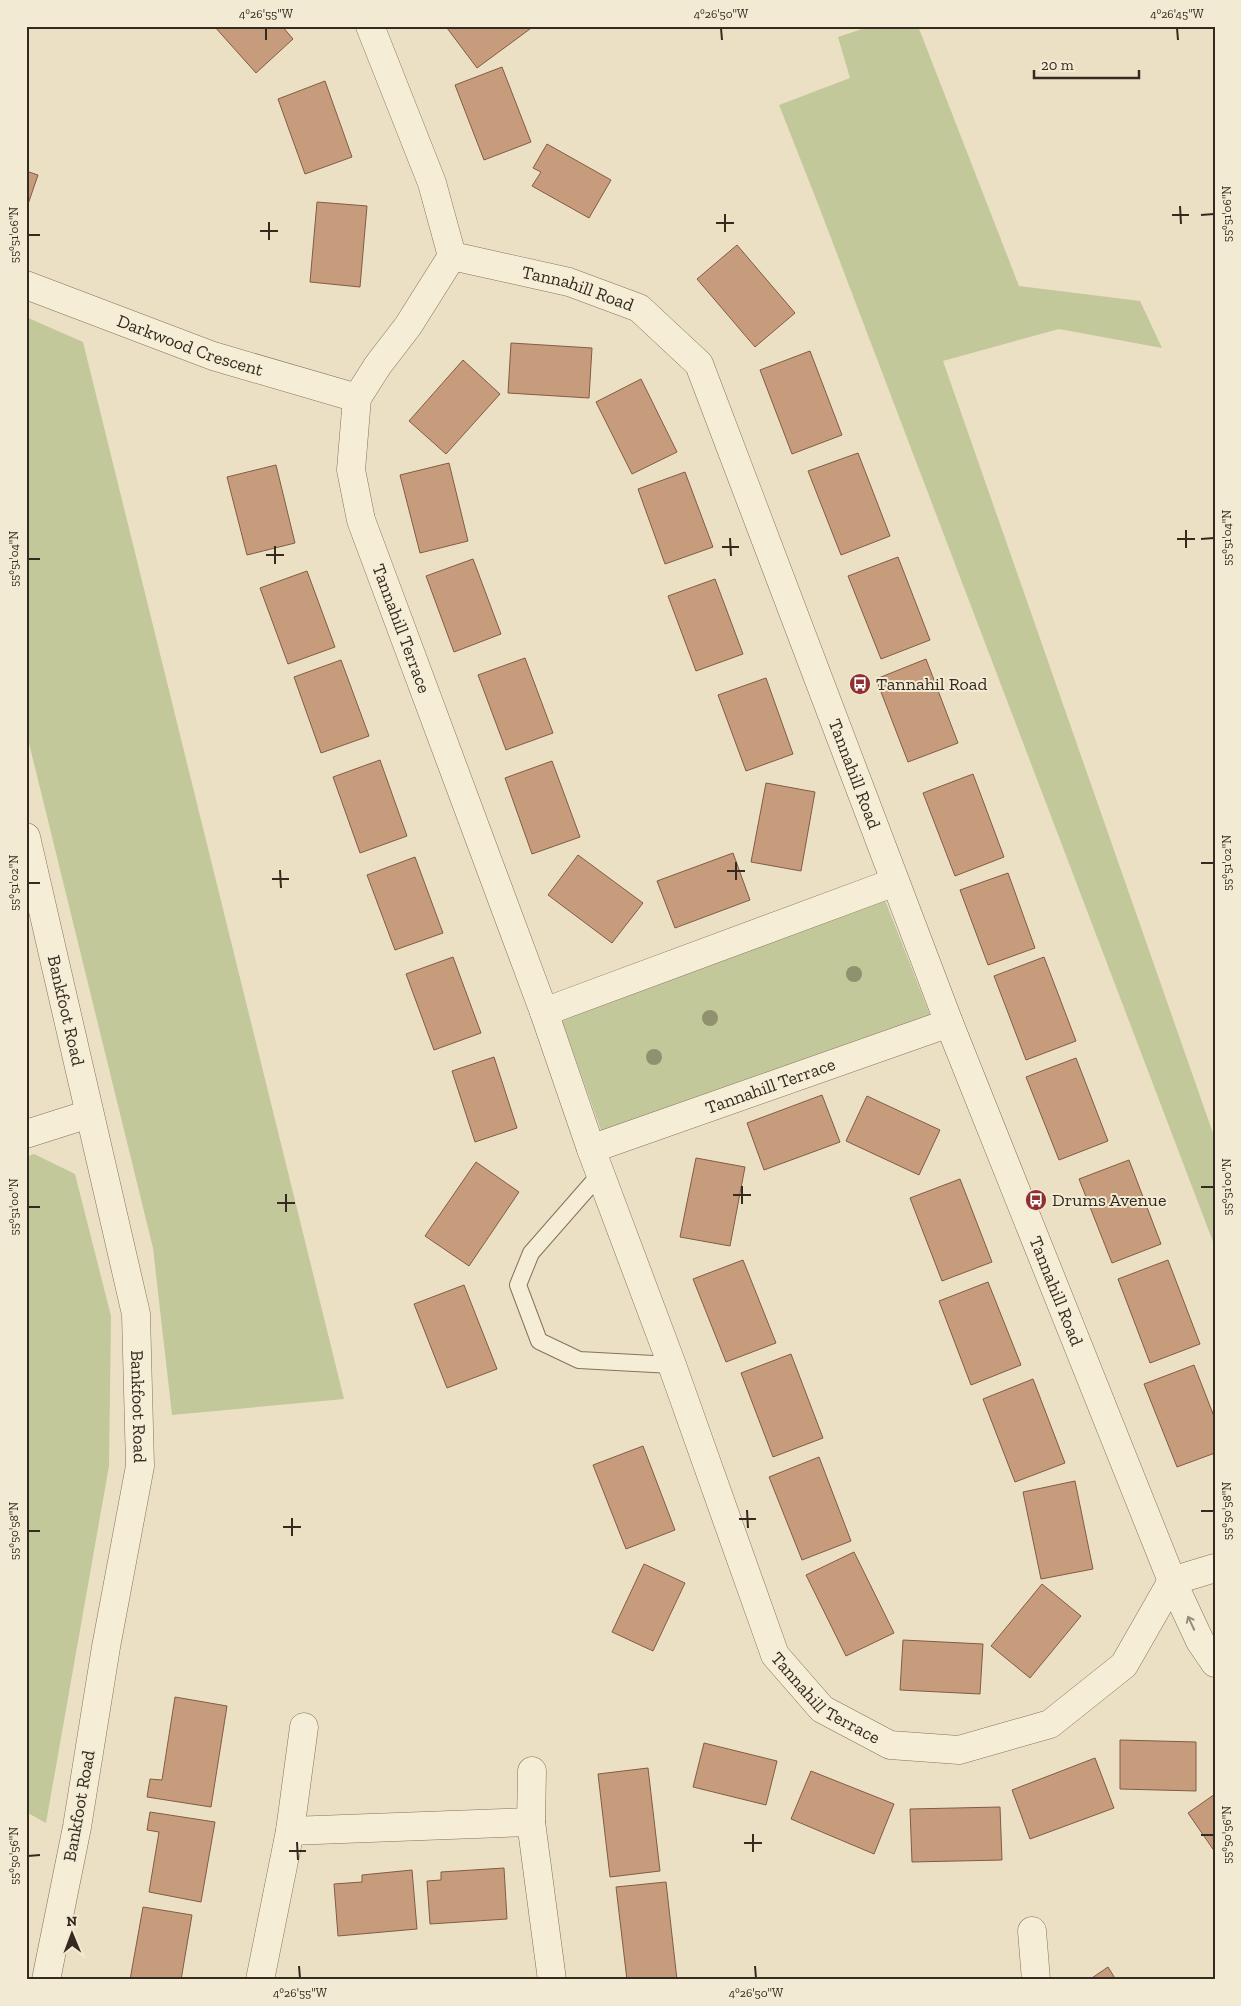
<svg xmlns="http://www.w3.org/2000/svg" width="1241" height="2006" viewBox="0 0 1241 2006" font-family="'Zilla Slab',serif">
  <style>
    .green { fill: #c2c899 }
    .building { fill: #c69c7c; stroke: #825c43 }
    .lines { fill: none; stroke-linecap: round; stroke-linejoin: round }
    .service-casing { stroke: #84725c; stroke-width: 18 }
    .minor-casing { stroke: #84725c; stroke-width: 29 }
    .service { stroke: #f6edd7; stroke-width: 16 }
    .minor { stroke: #f6edd7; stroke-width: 28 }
    .tree { fill: #90916e }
    .oneway { stroke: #968c7b }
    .ticks { fill: none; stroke: #352a1f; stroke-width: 2 }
    .labels { text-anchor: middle; stroke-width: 4; stroke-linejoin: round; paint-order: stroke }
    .street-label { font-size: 18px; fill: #352a1f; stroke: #f3ead3 }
    .poi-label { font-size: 18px; fill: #352a1f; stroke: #f3ead3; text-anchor: start }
    .neatline { fill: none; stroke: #352a1f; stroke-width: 2 }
    .ticks-label { font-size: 12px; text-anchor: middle; fill: #352a1f }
  </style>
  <rect width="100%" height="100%" fill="#ebe0c4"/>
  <!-- green -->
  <path class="green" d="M871,26H918L1019,286L1140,301L1162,348L1059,329L943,361L1215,1139V1247L818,204L779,105L850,78L838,37Z
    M26,317L83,342L344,1399L172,1415L153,1248L26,731Z
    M885,900L930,1015L602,1133L562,1021Z
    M34,1154L75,1174L111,1316L109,1466L46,1823L26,1812V1157Z"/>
  <!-- building -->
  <path class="building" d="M214,26H282L293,39L256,73Z
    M450,26H534L477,68L447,28Z
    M502,67L531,142L484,160L455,85Z
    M325,81L352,157L305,174L278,99Z
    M547,144L611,180L589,218L532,186L541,172L533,168Z
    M26,171L38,175L26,210Z
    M317,202L367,206L360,287L310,282Z
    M737,245L795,313L755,347L697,279Z
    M511,343L592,348L589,398L508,393Z
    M810,351L842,435L792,454L760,370Z
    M463,360L500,394L446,454L409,421Z
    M641,379L677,452L632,474L596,402Z
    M858,453L890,536L841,555L808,471Z
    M449,463L468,541L420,553L400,475Z
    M276,465L295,543L247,555L227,477Z
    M685,472L713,547L665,564L638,489Z
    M898,557L930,640L881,659L848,576Z
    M473,559L501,634L454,652L426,576Z
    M307,571L335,647L288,664L260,588Z
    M715,579L743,654L696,671L668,596Z
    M525,658L553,733L506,750L478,675Z
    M926,659L958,743L908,762L876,679Z
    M341,660L369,736L321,753L294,677Z
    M766,678L793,754L746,771L718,695Z
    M380,760L407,836L360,853L333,777Z
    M552,761L580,837L532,854L505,778Z
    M973,774L1004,857L955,876L923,793Z
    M766,783L815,792L801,871L751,862Z
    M733,853L750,900L675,928L657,881Z
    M578,855L643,903L612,943L548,895Z
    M415,857L443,933L395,950L367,875Z
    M1008,873L1035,948L988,965L960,890Z
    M453,957L481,1033L434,1050L406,974Z
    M1044,957L1076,1041L1026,1060L994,976Z
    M494,1057L517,1128L475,1142L452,1071Z
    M1076,1058L1108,1141L1059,1160L1026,1077Z
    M822,1095L840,1142L764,1170L747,1123Z
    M867,1096L940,1130L919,1175L846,1141Z
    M696,1158L745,1167L730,1246L680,1237Z
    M1129,1160L1161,1244L1112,1263L1079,1179Z
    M476,1162L519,1192L469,1266L425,1236Z
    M960,1179L992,1262L942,1281L910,1198Z
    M743,1260L776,1343L726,1362L693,1279Z
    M1168,1260L1200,1344L1150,1363L1118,1279Z
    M988,1282L1021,1365L971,1385L939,1301Z
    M464,1285L497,1369L447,1388L414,1304Z
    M791,1354L823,1438L773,1457L741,1373Z
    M1194,1365L1215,1419V1453L1177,1467L1144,1384Z
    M1033,1379L1065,1463L1015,1482L983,1399Z
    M643,1446L675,1530L626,1549L593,1465Z
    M819,1457L851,1541L802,1560L769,1477Z
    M1075,1481L1093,1569L1041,1579L1023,1492Z
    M854,1552L894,1633L846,1656L806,1575Z
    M644,1564L685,1583L653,1651L612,1632Z
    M1042,1584L1081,1616L1030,1678L991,1646Z
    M903,1640L983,1644L980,1694L900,1690Z
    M175,1697L227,1706L211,1807L147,1797L150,1779L162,1780Z
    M1120,1740L1196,1742V1791L1120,1789Z
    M704,1743L777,1761L766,1805L693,1787Z
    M1095,1758L1114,1808L1030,1839L1012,1790Z
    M648,1768L660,1871L610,1877L598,1774Z
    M811,1771L894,1804L874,1854L791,1819Z
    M1215,1794V1852L1188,1813Z
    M1000,1807L1002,1860L912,1862L910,1809Z
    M150,1812L215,1822L201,1902L149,1892L159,1832L147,1830Z
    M504,1868L507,1919L430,1924L427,1881L441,1880V1872Z
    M412,1870L417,1929L338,1936L334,1884L362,1882V1875Z
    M666,1882L677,1980H627L616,1887Z
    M143,1907L192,1915L181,1980H130Z
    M1108,1967L1116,1980H1089Z"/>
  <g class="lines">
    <!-- service casing -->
    <g class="service-casing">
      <path id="service" d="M601,1173L531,1253L518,1285L539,1341L579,1360L672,1365"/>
    </g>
    <!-- minor casing -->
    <g class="minor-casing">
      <g id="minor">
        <path d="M370,26L432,183L452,256"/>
        <path id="s1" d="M452,256L408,326L378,365L357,398L351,470L361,520L544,1012L591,1149L672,1365L775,1655L822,1709L890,1745L959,1750L1050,1724L1124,1665L1172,1581"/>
        <path id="s2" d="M452,256L569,282L639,308L699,364L949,1023L1172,1581L1200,1641L1215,1663"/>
        <path id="s3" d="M26,285L213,356L357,398"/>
        <path id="s4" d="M26,837L136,1314L140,1466L106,1647L77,1827L46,1980"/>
        <path d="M544,1012L895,882"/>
        <path d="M26,1134L89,1114"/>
        <path id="s5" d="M591,1149L949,1023"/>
        <path d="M1172,1581L1215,1568"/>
        <path d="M532,1771L531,1822L552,1980"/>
        <path d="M290,1831L531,1822"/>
        <path d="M1032,1931L1036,1980"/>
        <path d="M260,1980L290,1831L304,1727"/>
      </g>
    </g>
    <!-- service -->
    <use href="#service" class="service"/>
    <!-- minor -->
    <use href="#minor" class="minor"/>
  </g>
  <!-- trees -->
  <g class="tree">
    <circle cx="854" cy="974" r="8"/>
    <circle cx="710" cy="1018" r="8"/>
    <circle cx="654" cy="1057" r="8"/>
  </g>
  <!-- one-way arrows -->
  <defs><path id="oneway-shaft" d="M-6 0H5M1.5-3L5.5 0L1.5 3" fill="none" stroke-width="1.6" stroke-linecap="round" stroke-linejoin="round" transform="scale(1.25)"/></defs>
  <use class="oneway" href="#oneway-shaft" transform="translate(1191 1623) rotate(-115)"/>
  <!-- ticks -->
  <path class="ticks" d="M266,28V40M721,28L722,40M1177,28L1178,40M1180,206L1181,224M725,214V232M1172,215H1189M1201,215L1214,214M269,222V240M716,223H734M260,231H278M28,235H40M1186,530V548M730,538L731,556M1177,539H1195M1201,539L1214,538M275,546V564M722,547H739M266,555H284M28,559H40M736,862V880M1201,863H1214M280,870L281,888M727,871H745M272,879H289M28,883H40M742,1186V1204M1201,1187H1214M286,1194V1212M733,1195H751M277,1203H295M28,1207H40M747,1510L748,1528M1201,1511H1214M292,1518V1536M739,1519H756M283,1527H301M28,1531H40M753,1834V1852M1201,1835H1214M297,1842L298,1860M744,1843H762M289,1851H306M28,1856L40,1855M299,1966L300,1978M755,1966L756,1978"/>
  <!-- icons -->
  <defs>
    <g id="bus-disc" transform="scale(1.125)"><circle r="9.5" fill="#8f3030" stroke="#f3ead3"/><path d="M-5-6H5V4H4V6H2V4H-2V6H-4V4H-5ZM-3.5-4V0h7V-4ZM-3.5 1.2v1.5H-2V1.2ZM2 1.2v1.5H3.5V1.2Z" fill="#fff"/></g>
  </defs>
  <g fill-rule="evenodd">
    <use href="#bus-disc" x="860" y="684"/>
    <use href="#bus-disc" x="1036" y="1200"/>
  </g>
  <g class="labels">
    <!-- street labels -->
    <g class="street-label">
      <text dy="6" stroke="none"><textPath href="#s2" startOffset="130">Tannahill Road</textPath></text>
      <text dy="6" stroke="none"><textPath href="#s3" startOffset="175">Darkwood Crescent</textPath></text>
      <text dy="6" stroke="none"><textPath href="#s1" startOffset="410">Tannahill Terrace</textPath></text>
      <text dy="6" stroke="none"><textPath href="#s2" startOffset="715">Tannahill Road</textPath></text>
      <text dy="6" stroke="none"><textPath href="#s4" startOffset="178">Bankfoot Road</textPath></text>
      <text dy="6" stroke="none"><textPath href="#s5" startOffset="190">Tannahill Terrace</textPath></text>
      <text dy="6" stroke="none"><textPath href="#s2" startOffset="1270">Tannahill Road</textPath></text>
      <text dy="6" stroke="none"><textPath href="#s4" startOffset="582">Bankfoot Road</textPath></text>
      <text dy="6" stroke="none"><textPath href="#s1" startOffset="1570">Tannahill Terrace</textPath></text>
      <text transform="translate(79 1806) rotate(-80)" y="6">Bankfoot Road</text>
    </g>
    <!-- poi labels -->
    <g class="poi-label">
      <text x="876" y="690">Tannahil Road</text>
      <text x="1052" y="1206">Drums Avenue</text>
    </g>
  </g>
  <!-- border -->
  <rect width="1241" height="2006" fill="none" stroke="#f3ead3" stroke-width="55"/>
  <!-- north arrow -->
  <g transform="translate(72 1934) rotate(359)" stroke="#f3ead3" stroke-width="4" paint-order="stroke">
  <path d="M0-4L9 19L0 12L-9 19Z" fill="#352a1f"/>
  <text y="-8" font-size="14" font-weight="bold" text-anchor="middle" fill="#352a1f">N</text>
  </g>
  <!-- scale -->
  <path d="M1034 70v8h105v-8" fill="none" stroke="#352a1f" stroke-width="2.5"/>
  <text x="1041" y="70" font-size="15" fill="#352a1f" stroke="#f3ead3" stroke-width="4" paint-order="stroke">20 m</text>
  <rect x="28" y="28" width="1186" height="1950" class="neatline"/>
  <g class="ticks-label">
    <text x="266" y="18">4°26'55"W</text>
    <text x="721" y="18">4°26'50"W</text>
    <text x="1177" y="18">4°26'45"W</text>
    <text transform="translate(1227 214) rotate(-90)" y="4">55°51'06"N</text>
    <text transform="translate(14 235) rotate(-90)" y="4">55°51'06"N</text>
    <text transform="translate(1227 538) rotate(-90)" y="4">55°51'04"N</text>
    <text transform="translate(14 559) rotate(-90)" y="4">55°51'04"N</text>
    <text transform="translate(1227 863) rotate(-90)" y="4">55°51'02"N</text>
    <text transform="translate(14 883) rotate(-90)" y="4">55°51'02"N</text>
    <text transform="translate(1227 1187) rotate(-90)" y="4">55°51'00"N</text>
    <text transform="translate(14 1207) rotate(-90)" y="4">55°51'00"N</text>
    <text transform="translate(1227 1511) rotate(-90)" y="4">55°50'58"N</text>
    <text transform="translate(14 1531) rotate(-90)" y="4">55°50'58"N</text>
    <text transform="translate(1227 1835) rotate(-90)" y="4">55°50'56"N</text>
    <text transform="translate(14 1856) rotate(-90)" y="4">55°50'56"N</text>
    <text x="300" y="1997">4°26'55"W</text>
    <text x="756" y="1997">4°26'50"W</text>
  </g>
</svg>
